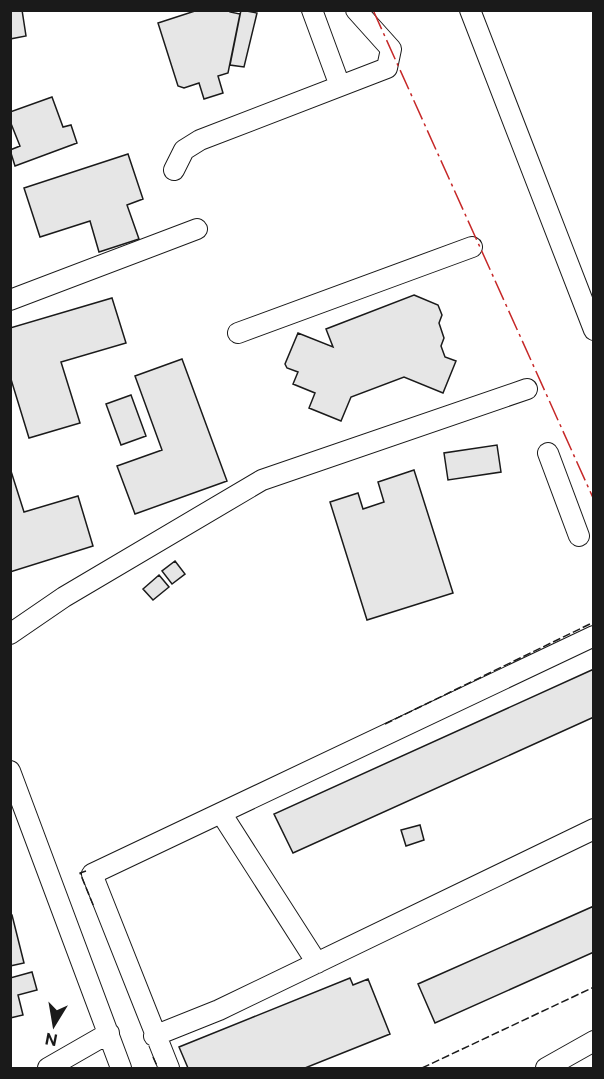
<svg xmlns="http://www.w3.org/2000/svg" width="604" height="1079" viewBox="0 0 604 1079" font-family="'Public Sans',sans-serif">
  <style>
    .building { fill: #e6e6e6; stroke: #1a1a1a; stroke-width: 1.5 }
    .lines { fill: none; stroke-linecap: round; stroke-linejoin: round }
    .minor-casing { stroke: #1a1a1a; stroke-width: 22 }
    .minor { stroke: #fff; stroke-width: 20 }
    .fence { stroke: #1a1a1a; stroke-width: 1.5; stroke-dasharray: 8 3; stroke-linecap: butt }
    .power { stroke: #c62828; stroke-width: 1.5; stroke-dasharray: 21 4.5 3 4.5; stroke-linecap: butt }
  </style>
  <rect width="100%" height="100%" fill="#fff"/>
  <!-- building -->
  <path class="building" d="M10,10H22L26,36L10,39Z
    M198,10H230V12L240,14L228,73L218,76L223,93L204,99L199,83L184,88L178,86L158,23Z
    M241,10L257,13L244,67L230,65Z
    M52,97L63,127L71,125L77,143L15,166L10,150L20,146L10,121V112Z
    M128,154L143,199L127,205L139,239L99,252L90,221L40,237L24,188Z
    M414,295L438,305L442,315L439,323L444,338L441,346L445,357L456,361L443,393L404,377L351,397L341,421L309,408L315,393L293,384L298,372L287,368L285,364L298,333L333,347L326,329Z
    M112,298L126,343L61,362L80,423L29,438L10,376V328Z
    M182,359L227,481L135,514L117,466L162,450L135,376Z
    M131,395L146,436L121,445L106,404Z
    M497,445L501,472L448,480L444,453Z
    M10,468L24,512L78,496L93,546L10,572Z
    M414,470L453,593L367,620L330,502L358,493L363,509L384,502L378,482Z
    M175,561L185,574L172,584L162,571Z
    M159,575L169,587L153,600L143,589Z
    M594,669V717L293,853L274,814Z
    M420,825L424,840L406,846L401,830Z
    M594,906V952L435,1023L418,984Z
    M10,915H12L24,963L10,966Z
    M32,972L37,990L18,995L23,1015L10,1018V978Z
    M350,978L353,985L368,979L390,1034L305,1068H188L179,1047Z"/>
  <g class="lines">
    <!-- minor casing -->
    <g class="minor-casing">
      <path id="minor" d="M312,10L340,86
        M470,10L594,330
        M174,170L184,150L200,140L387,68L391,49L356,10
        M10,300L197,229
        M238,333L472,247
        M548,453L579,536
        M10,634L64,597L262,480L527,389
        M10,771L121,1068
        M221,813L317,963
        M154,1036L219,1010L594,829
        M48,1068L109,1033
        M169,1068L92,874L594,636
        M546,1068L594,1041"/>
    </g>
    <!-- minor -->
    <use href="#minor" class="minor"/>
    <!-- fence -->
    <path class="fence" d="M385,724L594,622
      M86,871L80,873L94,907
      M153,1057L158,1068
      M422,1068L594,987"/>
    <!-- power -->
    <path class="power" d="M373,10L594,500"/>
  </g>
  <!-- border -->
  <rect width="604" height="1079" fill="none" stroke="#1a1a1a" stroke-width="24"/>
  <!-- north arrow -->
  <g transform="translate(54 1025) rotate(191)" stroke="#ffffff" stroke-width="4.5" paint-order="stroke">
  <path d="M0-4.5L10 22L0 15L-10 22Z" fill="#1a1a1a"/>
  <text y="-9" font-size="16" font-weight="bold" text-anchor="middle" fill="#1a1a1a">N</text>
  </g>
</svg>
